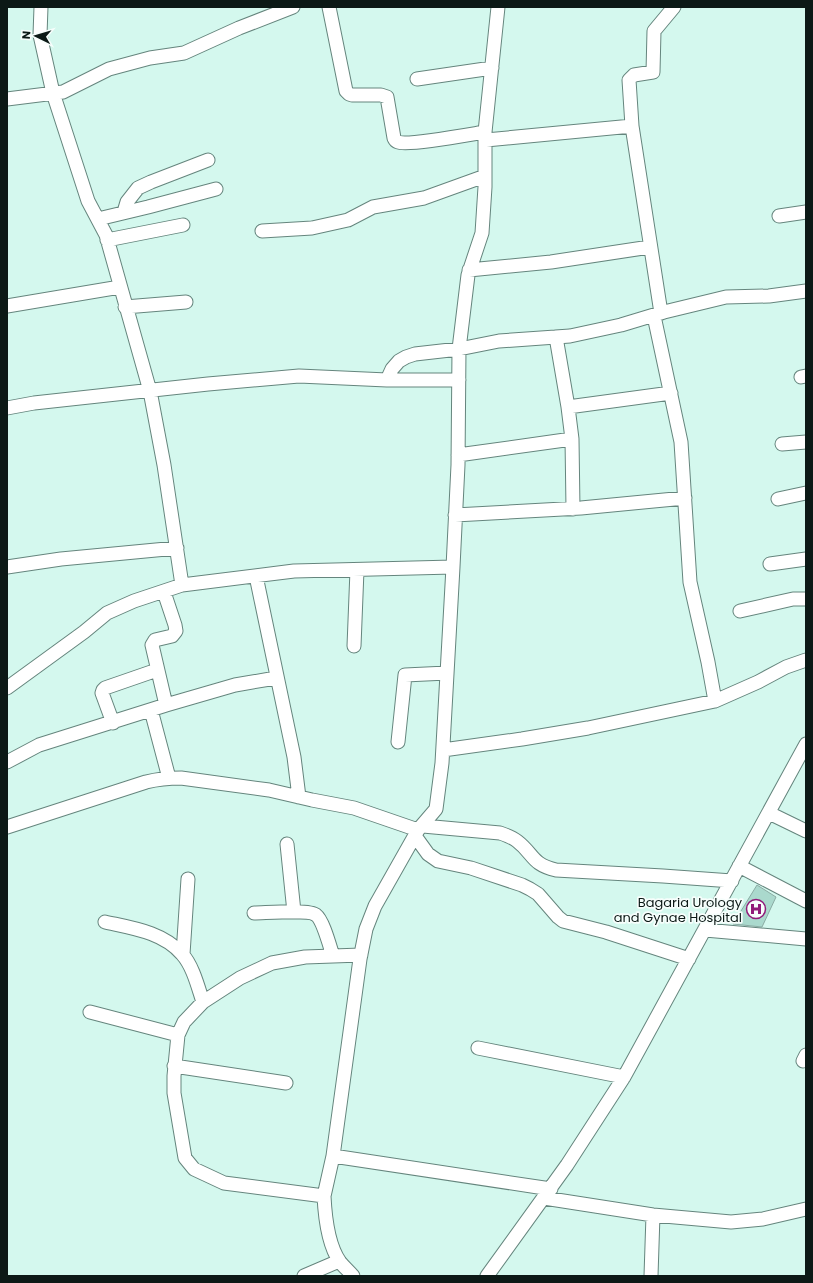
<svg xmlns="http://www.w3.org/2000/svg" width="813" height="1283" viewBox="0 0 813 1283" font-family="Poppins,sans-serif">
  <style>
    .building { fill: #aad9cd; stroke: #8aaba3 }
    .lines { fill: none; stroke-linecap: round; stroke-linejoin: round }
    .minor-casing { stroke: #65857d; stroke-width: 15 }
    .minor { stroke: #fff; stroke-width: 13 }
    .labels { text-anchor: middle; stroke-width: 3.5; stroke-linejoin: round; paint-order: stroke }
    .poi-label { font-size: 13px; fill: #0c1916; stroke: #f7fefc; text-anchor: end }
  </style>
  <rect width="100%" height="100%" fill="#d4f8ee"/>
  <!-- building -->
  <path class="building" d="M757,885L776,897L762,927L733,924Z"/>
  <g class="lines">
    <!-- minor casing -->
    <g class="minor-casing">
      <path id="minor" d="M41,7L40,35L53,93L88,201L106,235L150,391L164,465L182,585
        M329,7L346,91L349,94L352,95H381L387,97L394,138C395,140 395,141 398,142C407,146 472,134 485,132
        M417,79L492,68
        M7,99L63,92L109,69L150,58L184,53L239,28L293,7
        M632,126L661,313
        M486,140L632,126L629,80L634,75L653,72L654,31L674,7
        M124,212L127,202L138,188L151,182L208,160
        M779,216L806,212
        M98,219L148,207L216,189
        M262,231L312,228L348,220L373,207L424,198L485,176
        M107,240L183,225
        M469,270L551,262L650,247
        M7,306L120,287
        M125,307L186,302
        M654,316L681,442L690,582L708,662L715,701
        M556,337L568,407L671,393
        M801,377L806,376
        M387,380L392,369L399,361L406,357L415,354L459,349L499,341L570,336L621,325L664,312L726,297L769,296L806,291
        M568,407L572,439L573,509
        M7,408L34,403L208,384L299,376L387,380H459
        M782,444L806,442
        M458,455L572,439
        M778,499L806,493
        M455,515L581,508L685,498
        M770,564L806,559
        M7,567L61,559L177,548
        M256,576L294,757L299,797
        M164,592L175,625L176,631L172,636L155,640L152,645L166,705
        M740,611L793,599H806
        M354,646L357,570
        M7,688L84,632L107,613L134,601L182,585L294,571L453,567
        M151,710L169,778
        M113,723L102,693L103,690L105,688L157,670
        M398,742L405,675L447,673
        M443,750L522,739L588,728L715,701L758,682L786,667L806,660
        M7,762L39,745L166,705L235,685L276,678
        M769,813L806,831
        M423,826L500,833C506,835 512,837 517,841C534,854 531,864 556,870L663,876L732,881
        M7,827L146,782C158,779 169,778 181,778L269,790L312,800L354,808L418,830
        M415,836L428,854L438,861L471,868L522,885L530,889L538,894L558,917L563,921L606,932L689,959
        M287,844L294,912
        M739,866L806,901
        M254,913C265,913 309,909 316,915C323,920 330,947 333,956
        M105,922C132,928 163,932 182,954C193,966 198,987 203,1002
        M705,930L806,939
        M183,954L188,879
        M361,955L305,957L272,963L240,978L203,1002L184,1022L178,1035L174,1076V1093L185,1158L194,1169L224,1183L324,1196L333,1156L360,959L366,929L375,906L418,830L436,809L442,763L453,567L458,465L459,349L468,275L482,233L485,187V132L498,7
        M90,1012L178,1035
        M478,1048L624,1077
        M803,1061L806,1055
        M174,1066L286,1083
        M333,1156L551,1189
        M324,1196C325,1217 328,1245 340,1262C344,1267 349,1271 353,1276
        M544,1198L653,1215L731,1222L763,1219L806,1209
        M304,1276L339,1261
        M487,1276L567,1165L624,1077L806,744
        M651,1276L653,1215"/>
    </g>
    <!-- minor -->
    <use href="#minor" class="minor"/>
  </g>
  <!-- icons -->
  <defs>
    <g id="hospital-ring" transform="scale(1)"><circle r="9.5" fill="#f7fefc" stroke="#911b79" stroke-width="1.5"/><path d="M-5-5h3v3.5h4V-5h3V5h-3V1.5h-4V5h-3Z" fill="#911b79"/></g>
  </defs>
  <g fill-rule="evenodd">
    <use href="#hospital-ring" x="756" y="909"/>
  </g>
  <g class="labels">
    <!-- poi labels -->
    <g class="poi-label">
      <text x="742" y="907">Bagaria Urology<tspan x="742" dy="15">and Gynae Hospital</tspan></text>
    </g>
  </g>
  <!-- border -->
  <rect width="813" height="1283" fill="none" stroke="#0c1916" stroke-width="16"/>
  <!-- north arrow -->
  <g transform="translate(36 36) rotate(275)" stroke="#f7fefc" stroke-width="3" paint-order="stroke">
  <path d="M0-3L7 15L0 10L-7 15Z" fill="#0c1916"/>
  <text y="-6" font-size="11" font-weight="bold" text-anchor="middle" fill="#0c1916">N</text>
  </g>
</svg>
